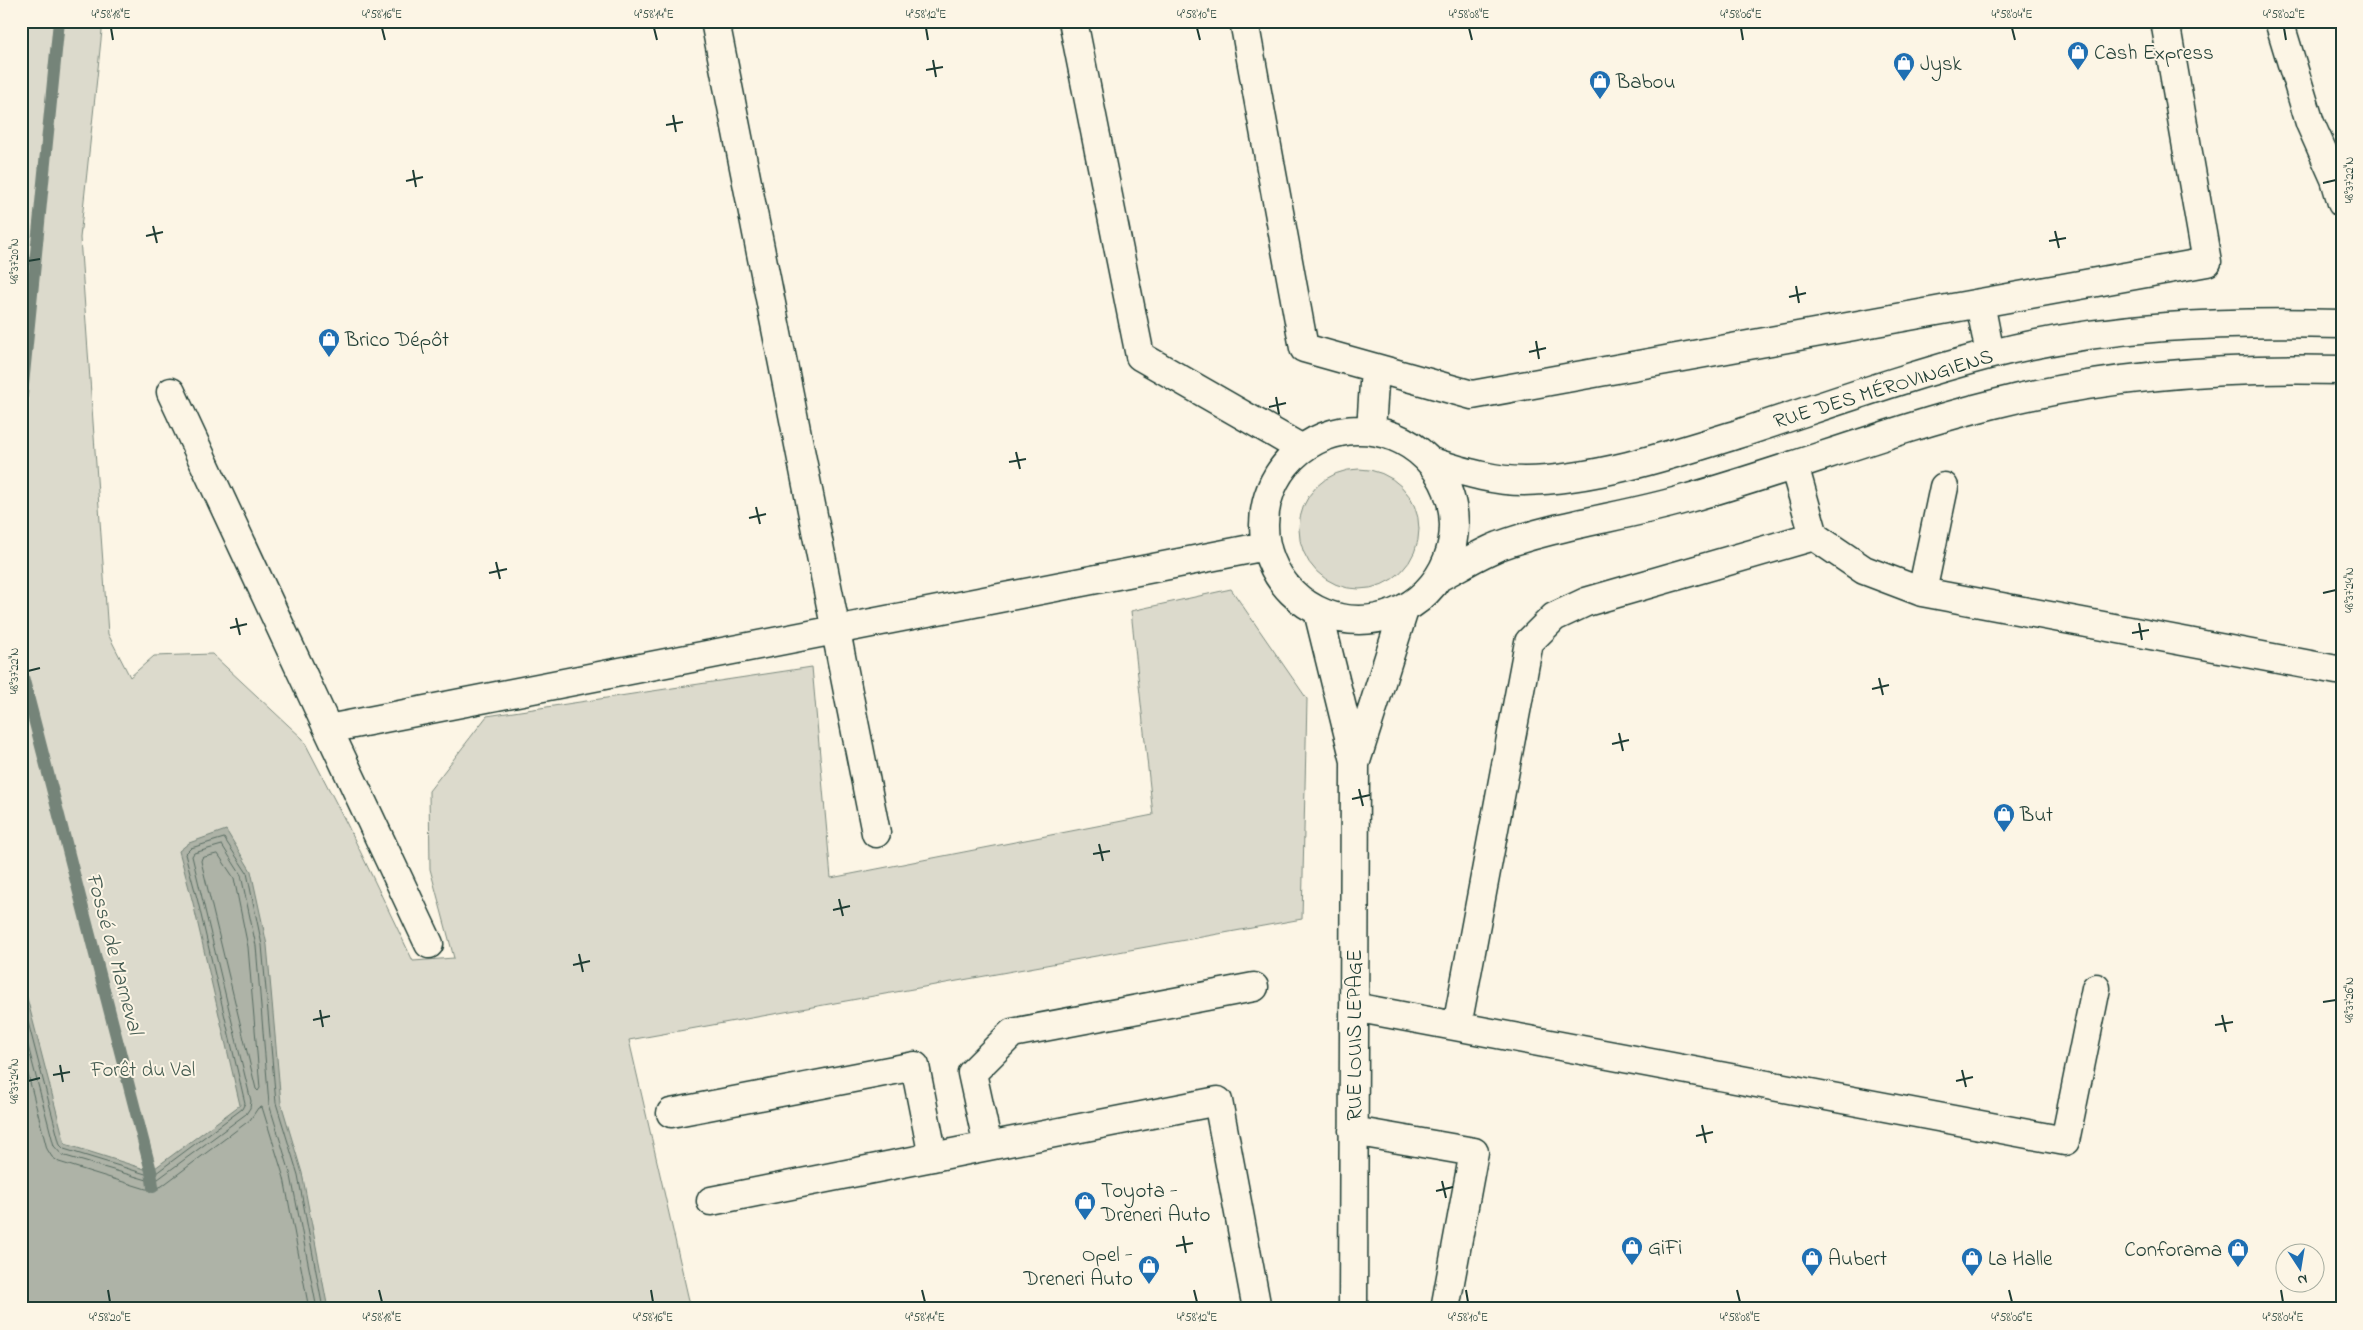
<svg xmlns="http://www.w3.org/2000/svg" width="2363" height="1330" viewBox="0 0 2363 1330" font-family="'Indie Flower',sans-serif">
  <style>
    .green { fill: #dcdacc; stroke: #7e8c80 }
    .water { fill: #aeb3a7; stroke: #758479 }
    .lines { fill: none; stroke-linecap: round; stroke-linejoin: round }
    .shore { stroke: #586c62; stroke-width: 1 }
    .stream { stroke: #758479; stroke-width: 12 }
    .minor-casing { stroke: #1f3d34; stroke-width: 31 }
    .minor { stroke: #fcf5e5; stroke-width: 28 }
    .ticks { fill: none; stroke: #1f3d34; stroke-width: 2 }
    .labels { text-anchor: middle; stroke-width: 4; stroke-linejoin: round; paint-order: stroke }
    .poi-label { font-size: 21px; fill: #1f3d34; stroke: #fcf5e5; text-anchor: start }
    .street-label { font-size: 21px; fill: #1f3d34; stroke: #fcf5e5 }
    .park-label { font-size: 21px; fill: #455c52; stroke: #fcf5e5 }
    .water-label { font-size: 22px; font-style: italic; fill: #435a51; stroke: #fcf5e5 }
    .neatline { fill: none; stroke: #1f3d34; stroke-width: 2 }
    .ticks-label { font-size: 12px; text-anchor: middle; fill: #1f3d34 }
  </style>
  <rect width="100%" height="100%" fill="#fcf5e5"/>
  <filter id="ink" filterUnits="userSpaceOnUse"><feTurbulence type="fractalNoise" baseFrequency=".02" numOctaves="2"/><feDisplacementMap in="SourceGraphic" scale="10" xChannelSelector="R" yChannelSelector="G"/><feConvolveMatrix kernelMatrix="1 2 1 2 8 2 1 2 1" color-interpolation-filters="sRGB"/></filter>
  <g filter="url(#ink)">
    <!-- green -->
    <path class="green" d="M21,21H103L80,238L108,634L130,677L154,656L212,654L303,739L347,824L413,961L454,958L430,869L429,791L487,716L812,667L831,878L1153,815L1131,611L1231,589L1307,699L1302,919L629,1040L691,1309H21Z
      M1299 529a60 60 0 1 1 120 0a60 60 0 1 1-120 0Z"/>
    <!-- water -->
    <path class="water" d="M226,830L251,871L267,945L281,1103L302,1173L328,1309H21V975L65,1144L151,1171L240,1105L193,903L179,851L189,843Z"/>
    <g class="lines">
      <!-- shore -->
      <path class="shore" d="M218,854L234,878L248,947L260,1088L258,1091L256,1089L201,861L202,858Z
        M21,995L60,1145L64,1149L152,1176L242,1109L245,1103L198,902L185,854L191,848L224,838L247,873L262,945L276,1103L298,1175L323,1309
        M21,1019L54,1146L62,1155L154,1182L246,1114L250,1108L251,1101L192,856L194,853L222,845L241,875L256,946L269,1104L291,1176L317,1309
        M21,1047L47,1149L52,1157L59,1162L146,1189H155L162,1186L250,1120L258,1108L262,1107L284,1178L309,1309"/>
      <!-- stream -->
      <path class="stream" d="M21,405L59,21
        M21,669L151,1171L153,1187"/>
      <!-- minor casing -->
      <g class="minor-casing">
        <path id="minor" d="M715,21L876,833
          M1073,21L1140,356L1302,449
          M1244,21L1304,348L1472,395L2207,262L2165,21
          M2279,21L2310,123L2335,179L2342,203
          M1980,303L1990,354
          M171,392L328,729
          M1264 525a95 95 0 1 1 190 0a95 95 0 1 1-190 0Z
          M1371,430L1375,368
          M1432,462C1462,471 1492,481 1524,481C1594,480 1671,455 1738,434C1821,407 1904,377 1988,355C2102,325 2224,321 2342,324
          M1794,465L1814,536L1864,570L1922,592L2342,671
          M1441,576C1460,566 1479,554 1499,546C1559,524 1624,517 1685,499C1789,470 1889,430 1994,404C2107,375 2225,367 2342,370
          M1922,592L1944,487
          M1318,611L1355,761L1353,1309
          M1356,761L1404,610
          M429,944L328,729L1266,546
          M1254,987L1012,1033L972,1073L988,1146L1218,1101L1257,1309
          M1354,1007L2065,1141L2096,988
          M1457,1026L1529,642L1554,617L1586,602L1814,536
          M671,1113L915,1066L933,1157
          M1353,1131L1474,1152L1445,1309
          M711,1201L988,1146"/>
      </g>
      <!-- minor -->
      <use href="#minor" class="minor"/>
    </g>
  </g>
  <!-- ticks -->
  <path class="ticks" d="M111,28L113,40M382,28L385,40M654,28L657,40M926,28L928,40M1197,28L1200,40M1469,28L1472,40M1741,28L1743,40M2012,28L2015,40M2284,28L2286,40M933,60L936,77M926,70L943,67M673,115L676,132M666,125L683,122M413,170L416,187M406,181L423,177M2323,183L2336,180M153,226L157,243M2055,231L2059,248M146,236L163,232M2049,241L2066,238M28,261L40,259M1796,286L1799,303M1789,297L1806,293M1536,341L1539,359M1529,352L1546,348M1276,397L1279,414M1269,407L1286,403M1016,452L1020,469M1009,462L1026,459M756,507L760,524M749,518L766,514M496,562L500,579M489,573L507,569M2323,593L2336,590M236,618L240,635M2139,623L2142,640M230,628L247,624M2132,633L2149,630M28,671L40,668M1879,678L1883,695M1872,689L1889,685M1619,733L1623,751M1612,744L1629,740M1359,789L1363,806M1352,799L1370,795M1099,844L1103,861M1093,854L1110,851M839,899L843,916M833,910L850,906M579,954L583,972M573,965L590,961M2323,1002L2336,1000M320,1010L323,1027M2222,1015L2226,1032M313,1020L330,1016M2215,1025L2233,1022M60,1065L63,1082M1962,1070L1966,1087M53,1075L70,1072M28,1081L40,1078M1956,1081L1973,1077M1702,1125L1706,1143M1696,1136L1713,1132M1442,1181L1446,1198M1436,1191L1453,1187M1183,1236L1186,1253M1176,1246L1193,1243M108,1290L110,1302M379,1290L382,1302M651,1290L653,1302M922,1290L925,1302M1194,1290L1197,1302M1466,1290L1468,1302M1737,1290L1740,1302M2009,1290L2012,1302M2281,1290L2283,1302"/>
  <!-- icons -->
  <defs>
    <g id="shop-pin" transform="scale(1.125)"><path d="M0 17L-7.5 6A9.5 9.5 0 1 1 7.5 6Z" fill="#1f6fb2" stroke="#fcf5e5"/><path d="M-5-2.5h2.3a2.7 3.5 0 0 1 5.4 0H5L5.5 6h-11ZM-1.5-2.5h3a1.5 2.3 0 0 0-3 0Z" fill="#fff"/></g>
  </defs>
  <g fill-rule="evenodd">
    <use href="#shop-pin" x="2078" y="52"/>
    <use href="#shop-pin" x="1904" y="63"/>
    <use href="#shop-pin" x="1600" y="81"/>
    <use href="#shop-pin" x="329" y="339"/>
    <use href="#shop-pin" x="2004" y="814"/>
    <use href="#shop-pin" x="1085" y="1202"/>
    <use href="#shop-pin" x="1632" y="1247"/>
    <use href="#shop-pin" x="2238" y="1249"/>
    <use href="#shop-pin" x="1812" y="1258"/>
    <use href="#shop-pin" x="1972" y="1258"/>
    <use href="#shop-pin" x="1149" y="1266"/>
  </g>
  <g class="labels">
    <!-- poi labels -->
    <g class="poi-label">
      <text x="2094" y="59">Cash Express</text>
      <text x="1920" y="70">Jysk</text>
      <text x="1616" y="88">Babou</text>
      <text x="345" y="346">Brico Dépôt</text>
      <text x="2020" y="821">But</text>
      <text x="1101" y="1197">Toyota -<tspan x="1101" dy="24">Dreneri Auto</tspan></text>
      <text x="1648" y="1254">GiFi</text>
      <text x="2222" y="1256" text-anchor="end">Conforama</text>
      <text x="1133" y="1261" text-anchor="end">Opel -<tspan x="1133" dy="24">Dreneri Auto</tspan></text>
      <text x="1828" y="1265">Aubert</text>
      <text x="1988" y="1265">La Halle</text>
    </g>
    <!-- street labels -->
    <g class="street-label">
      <text transform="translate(1883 388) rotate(-17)" y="7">RUE DES MÉROVINGIENS</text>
      <text transform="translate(1354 1035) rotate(-90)" y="7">RUE LOUIS LEPAGE</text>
    </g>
    <!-- park labels -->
    <g class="park-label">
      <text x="143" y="1076">Forêt du Val</text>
    </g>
    <!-- water labels -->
    <g class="water-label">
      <text transform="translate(116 953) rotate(75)" y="8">Fossé de Marneval</text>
    </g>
  </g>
  <!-- margin -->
  <rect width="2363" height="1330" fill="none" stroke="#fcf5e5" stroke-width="55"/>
  <!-- north arrow -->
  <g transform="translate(2300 1268) rotate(168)"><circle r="24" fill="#fcf5e5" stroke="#a4ab9e"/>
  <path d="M0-4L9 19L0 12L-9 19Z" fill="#1f6fb2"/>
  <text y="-8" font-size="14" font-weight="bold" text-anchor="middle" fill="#1f3d34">N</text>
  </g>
  <rect x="28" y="28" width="2308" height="1274" class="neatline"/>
  <g class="ticks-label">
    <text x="111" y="18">4°58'18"E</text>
    <text x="382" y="18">4°58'16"E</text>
    <text x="654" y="18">4°58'14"E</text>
    <text x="926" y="18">4°58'12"E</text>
    <text x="1197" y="18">4°58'10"E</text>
    <text x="1469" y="18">4°58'08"E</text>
    <text x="1741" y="18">4°58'06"E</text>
    <text x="2012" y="18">4°58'04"E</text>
    <text x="2284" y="18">4°58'02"E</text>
    <text transform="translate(2349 180) rotate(-90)" y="4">48°37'22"N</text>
    <text transform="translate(14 261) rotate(-90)" y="4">48°37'20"N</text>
    <text transform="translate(2349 590) rotate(-90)" y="4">48°37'24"N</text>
    <text transform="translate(14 671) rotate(-90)" y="4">48°37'22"N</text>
    <text transform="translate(2349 1000) rotate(-90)" y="4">48°37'26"N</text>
    <text transform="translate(14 1081) rotate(-90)" y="4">48°37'24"N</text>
    <text x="110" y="1321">4°58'20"E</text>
    <text x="382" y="1321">4°58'18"E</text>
    <text x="653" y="1321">4°58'16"E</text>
    <text x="925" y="1321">4°58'14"E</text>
    <text x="1197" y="1321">4°58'12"E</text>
    <text x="1468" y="1321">4°58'10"E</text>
    <text x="1740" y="1321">4°58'08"E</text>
    <text x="2012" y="1321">4°58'06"E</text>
    <text x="2283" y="1321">4°58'04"E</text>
  </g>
</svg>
